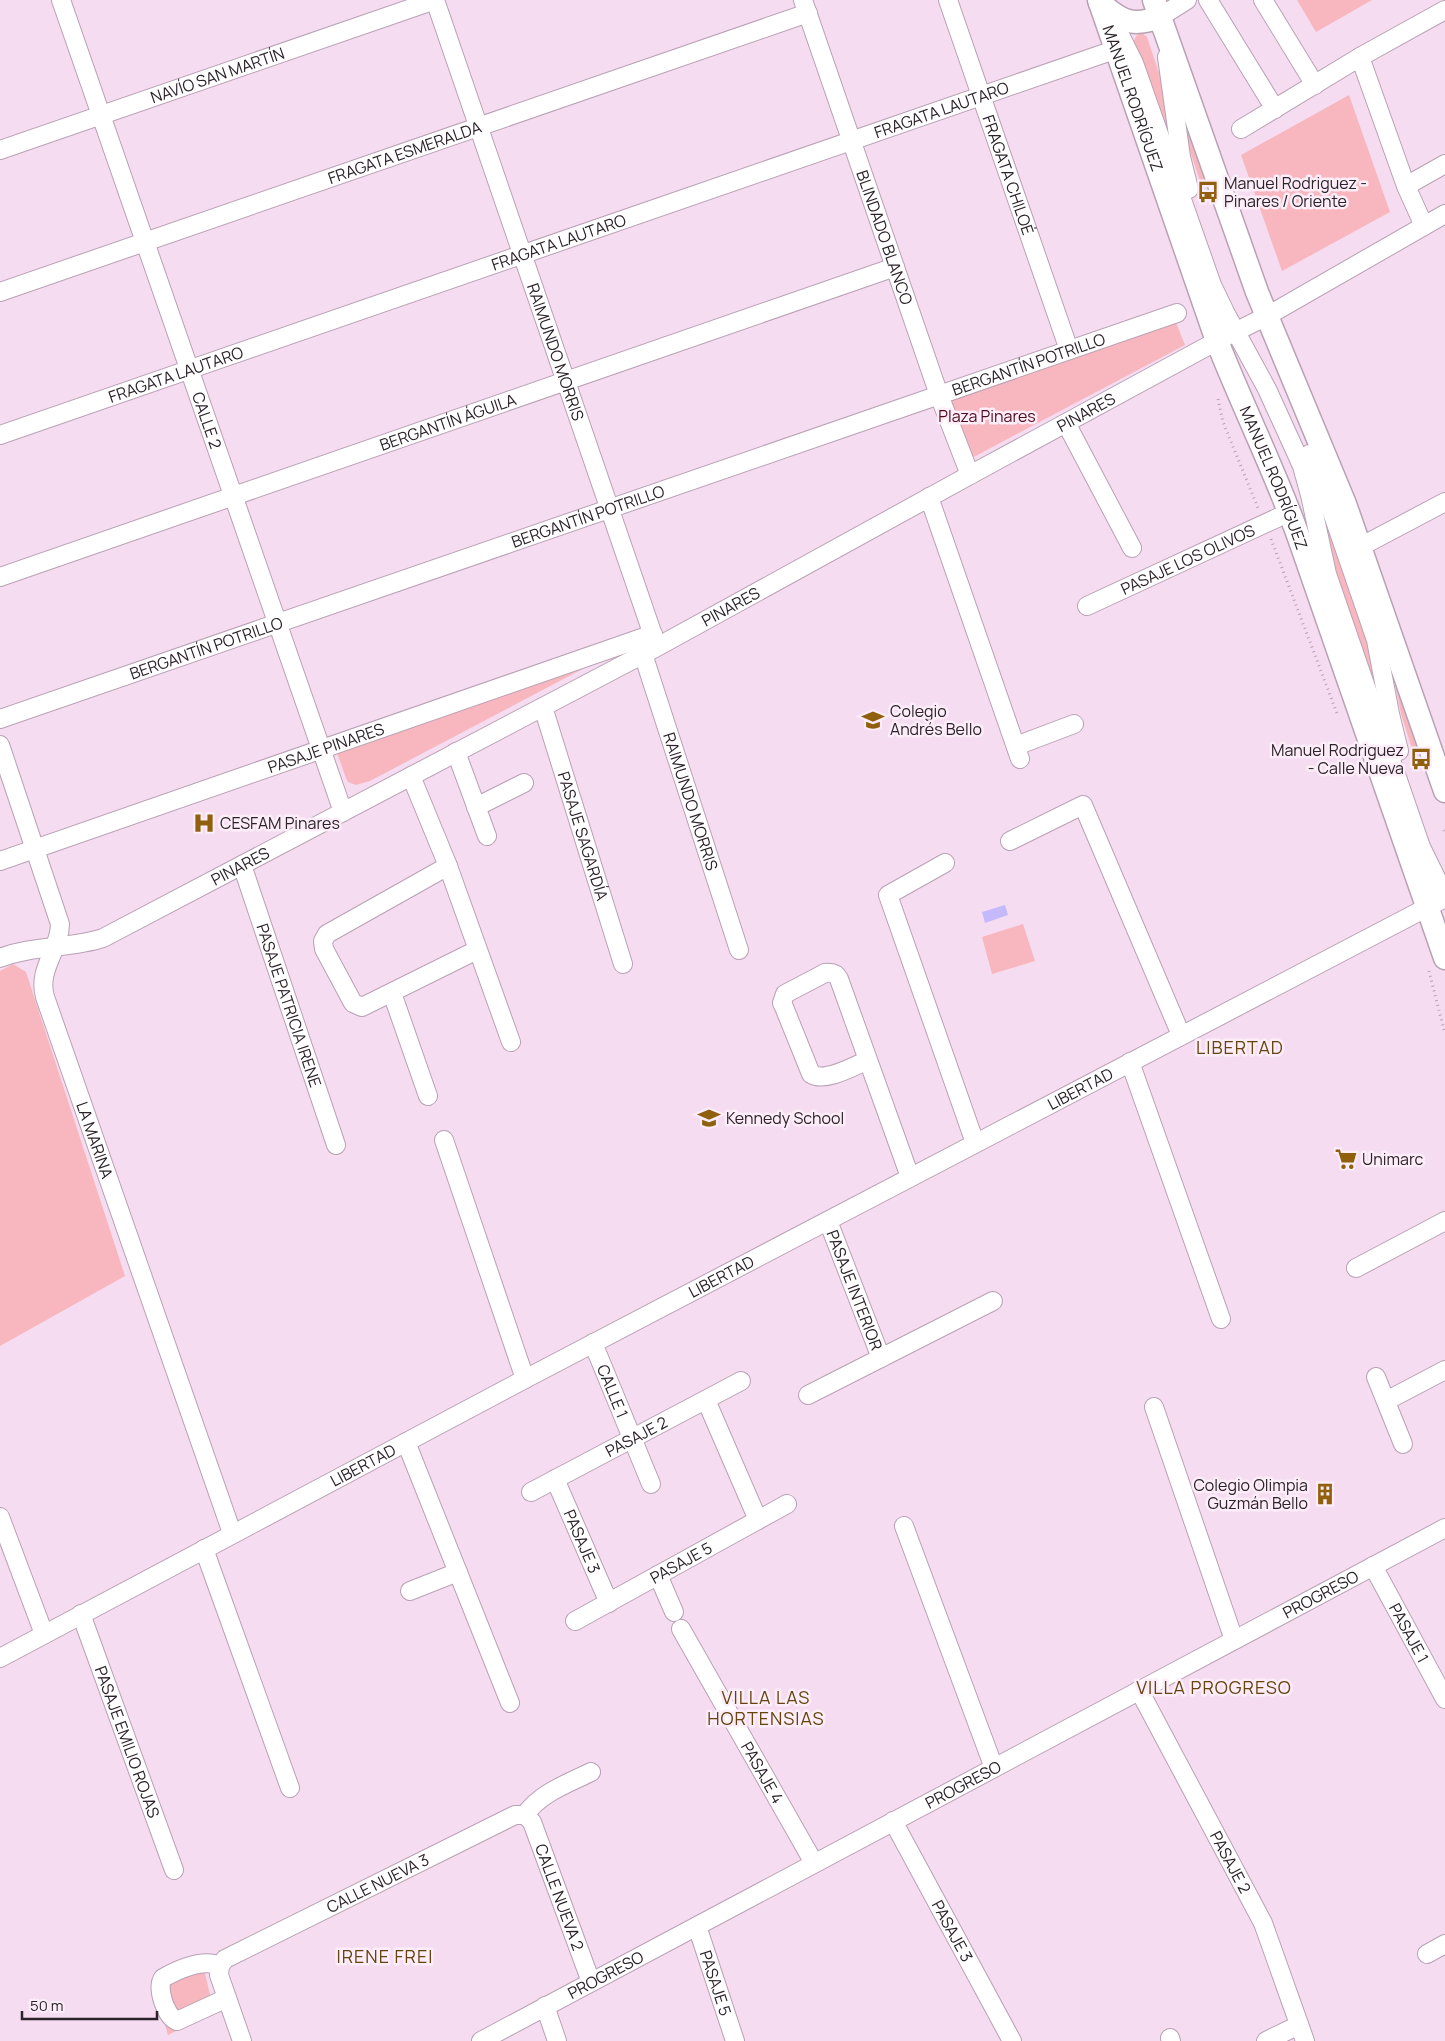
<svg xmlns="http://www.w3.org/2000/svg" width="1445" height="2041" viewBox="0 0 1445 2041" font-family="Manrope,sans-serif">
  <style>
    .green { fill: #f8b7be }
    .water { fill: #c3b9fb }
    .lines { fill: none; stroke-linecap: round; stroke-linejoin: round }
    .minor-casing { stroke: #b9a1b5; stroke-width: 20 }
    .major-casing { stroke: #b9a1b5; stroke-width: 25 }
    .path { stroke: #b7a3b4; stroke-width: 3; stroke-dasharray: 1 4; stroke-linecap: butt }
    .minor { stroke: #fff; stroke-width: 18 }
    .major { stroke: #fff; stroke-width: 22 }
    .labels { text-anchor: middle; stroke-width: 5; stroke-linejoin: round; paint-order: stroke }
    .street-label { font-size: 16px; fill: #2c232a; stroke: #fcedf9 }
    .poi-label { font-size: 16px; fill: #2c232a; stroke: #fcedf9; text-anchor: start }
    .park-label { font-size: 16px; fill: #4f0b1d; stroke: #fcedf9 }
    .neighbourhood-label { font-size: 18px; letter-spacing: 1px; fill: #66430f; stroke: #fcedf9 }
  </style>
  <rect width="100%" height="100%" fill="#f5dcf1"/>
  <!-- green -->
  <path class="green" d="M1297,0H1372L1316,32Z
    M1142,33L1147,37L1164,88L1177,171L1134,46L1133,42L1137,35Z
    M1349,95L1390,212L1282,271L1241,155Z
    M1182,107L1207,179L1200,181L1187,142Z
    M1175,320L1185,345L968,460L950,402L952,398Z
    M1314,483L1376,664L1390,741L1342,607Z
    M609,655L370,781L356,785L348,782L346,778L336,750Z
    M1394,679L1419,750L1413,752L1401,714Z
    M1023,924L1035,961L992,974L982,937Z
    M13,964L26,972L125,1276L0,1346V971Z
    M201,1956L214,2012L168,2035L152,1979Z"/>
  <!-- water -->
  <path class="water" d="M1005,905L1008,915L985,923L982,912Z"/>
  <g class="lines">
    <!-- minor casing -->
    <g class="minor-casing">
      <g id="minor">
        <path id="s1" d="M61,0L343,812"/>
        <path id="s2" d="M435,0L656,644"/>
        <path id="s3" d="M803,0L939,395L970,475"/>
        <path id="s4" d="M948,0L1069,350"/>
        <path d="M1208,0L1275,109"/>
        <path d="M1263,0L1315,85"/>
        <path d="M1162,29L1160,17L1187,0"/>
        <path d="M1118,31L1134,63L1212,285L1225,312L1267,389L1302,466L1310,495L1327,574L1421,847L1445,896"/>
        <path d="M1167,57L1181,157L1189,189"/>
        <path d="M1360,57L1406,186L1424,226"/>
        <path d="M1241,129L1360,57L1445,10"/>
        <path id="s5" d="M0,150L435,0"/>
        <path d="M1406,186L1445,164"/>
        <path id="s6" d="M0,292L808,13"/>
        <path d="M1066,423L1132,548"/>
        <path id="s7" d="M0,435L1117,49"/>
        <path d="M1309,454L1332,512L1376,640L1390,714L1399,751"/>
        <path d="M929,497L1020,759"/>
        <path d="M1360,547L1445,502"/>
        <path id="s8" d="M0,577L895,267"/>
        <path id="s9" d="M1087,606L1290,512"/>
        <path id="s10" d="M643,654L739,950"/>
        <path id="s11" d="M543,707L623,964"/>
        <path id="s12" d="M0,719L1177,313"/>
        <path id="s13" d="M0,745L60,924C60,950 37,969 45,997L232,1533"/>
        <path d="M1016,746L1074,724"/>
        <path d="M456,752L487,836"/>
        <path d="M411,776L448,866L511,1042"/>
        <path d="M476,807L524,783"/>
        <path d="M1010,841L1083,805L1181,1035"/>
        <path id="s14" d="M0,861L653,634"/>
        <path d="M945,863L888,895L975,1143"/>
        <path id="s15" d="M242,865L336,1145"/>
        <path d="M448,866L327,934L323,941L324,949L353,1003L362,1007L477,950"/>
        <path id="s16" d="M0,958C33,945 70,949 103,938L657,647L970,475L1217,341L1267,316L1445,214"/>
        <path d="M392,993L428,1096"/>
        <path d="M868,1060C854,1066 825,1083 811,1074L784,1007L782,1003L785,994L825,973C832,972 836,973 839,979L910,1177"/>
        <path d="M1130,1062L1221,1319"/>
        <path d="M444,1140L525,1379"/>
        <path id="s17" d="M828,1221L881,1358"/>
        <path d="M1356,1268L1445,1221"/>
        <path id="s18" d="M593,1343L651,1484"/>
        <path d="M1376,1377L1403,1444"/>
        <path d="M808,1395L993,1301"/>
        <path d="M706,1400L758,1520"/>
        <path d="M1386,1401L1445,1370"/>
        <path d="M1154,1407L1234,1640"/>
        <path d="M406,1442L510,1703"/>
        <path id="s19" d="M555,1479L609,1603"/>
        <path id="s20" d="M531,1492L741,1381"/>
        <path d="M0,1517L44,1634"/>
        <path d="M904,1526L994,1768"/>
        <path d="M204,1549L290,1788"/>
        <path id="s21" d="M1373,1566L1445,1699"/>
        <path d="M658,1575L674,1612"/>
        <path d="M410,1591L458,1572"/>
        <path id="s22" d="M81,1614L174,1870"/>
        <path id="s23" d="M575,1621L787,1504"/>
        <path id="s24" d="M681,1629L814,1863"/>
        <path id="s25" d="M0,1658L525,1379L1445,898"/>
        <path id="s26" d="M1139,1690L1263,1923L1305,2041"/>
        <path id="s27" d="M525,1815L532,1822L591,1982"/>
        <path d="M525,1815C540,1793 567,1784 591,1772"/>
        <path id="s28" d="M893,1821L1012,2041"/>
        <path id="s29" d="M697,1926L735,2041"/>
        <path d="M1427,1954L1445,1944"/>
        <path d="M220,1966C203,1958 179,1969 163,1978C156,1988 166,2017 177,2021L227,1998"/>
        <path d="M545,2006L557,2041"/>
        <path d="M1170,2038L1171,2041"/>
        <path id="s30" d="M242,2041L219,1975L220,1966L225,1959L515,1815H525"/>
        <path id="s31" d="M481,2041L1445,1528"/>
        <path d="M1266,2041L1299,2025"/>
      </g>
    </g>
    <!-- major casing -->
    <g class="major-casing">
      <g id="major">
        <path id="s32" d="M1099,0L1217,341C1243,407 1275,471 1299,538L1445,958"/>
        <path d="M1154,0L1257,292L1345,504L1445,791"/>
        <path d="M1100,3C1122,22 1132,27 1160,17"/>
      </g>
    </g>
    <!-- path -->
    <path class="path" d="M1218,399L1223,422L1258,508
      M1271,539L1338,716
      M1444,830L1445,832
      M1429,971L1445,1034"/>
    <!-- minor -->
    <use href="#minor" class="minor"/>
    <!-- major -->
    <use href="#major" class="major"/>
  </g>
  <!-- icons -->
  <defs>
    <g id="bus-bare" transform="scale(1.725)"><path d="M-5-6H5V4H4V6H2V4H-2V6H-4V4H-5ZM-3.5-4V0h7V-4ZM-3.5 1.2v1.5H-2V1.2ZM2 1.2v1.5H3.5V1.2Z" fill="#91600f" stroke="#fcedf9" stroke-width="2.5" paint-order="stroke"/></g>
    <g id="school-bare" transform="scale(1.725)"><path d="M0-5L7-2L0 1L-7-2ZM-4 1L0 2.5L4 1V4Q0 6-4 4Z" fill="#91600f" stroke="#fcedf9" stroke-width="2.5" paint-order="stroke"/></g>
    <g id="hospital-bare" transform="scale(1.725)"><path d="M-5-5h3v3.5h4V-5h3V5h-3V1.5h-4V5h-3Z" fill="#91600f" stroke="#fcedf9" stroke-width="2.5" paint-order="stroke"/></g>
    <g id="supermarket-bare" transform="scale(1.725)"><path d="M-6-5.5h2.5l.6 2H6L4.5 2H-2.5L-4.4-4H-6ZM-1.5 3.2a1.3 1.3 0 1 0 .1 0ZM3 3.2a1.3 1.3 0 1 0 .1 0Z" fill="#91600f" stroke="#fcedf9" stroke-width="2.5" paint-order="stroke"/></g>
    <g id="building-bare" transform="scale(1.725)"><path d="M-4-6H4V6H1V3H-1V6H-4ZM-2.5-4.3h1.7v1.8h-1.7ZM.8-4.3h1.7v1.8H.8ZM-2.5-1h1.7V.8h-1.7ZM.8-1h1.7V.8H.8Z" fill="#91600f" stroke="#fcedf9" stroke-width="2.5" paint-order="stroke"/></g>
  </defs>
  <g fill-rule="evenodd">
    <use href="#bus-bare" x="1208" y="192"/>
    <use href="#school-bare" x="873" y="720"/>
    <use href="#bus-bare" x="1421" y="759"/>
    <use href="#hospital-bare" x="204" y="823"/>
    <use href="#school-bare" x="709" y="1118"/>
    <use href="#supermarket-bare" x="1346" y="1159"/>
    <use href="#building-bare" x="1325" y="1494"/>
  </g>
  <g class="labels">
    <!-- street labels -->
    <g class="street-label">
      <text dy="6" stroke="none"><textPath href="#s5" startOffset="230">NAVÍO SAN MARTÍN</textPath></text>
      <text dy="6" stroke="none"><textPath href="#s32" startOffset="104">MANUEL RODRÍGUEZ</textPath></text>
      <text dy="6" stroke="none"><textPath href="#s7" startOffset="996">FRAGATA LAUTARO</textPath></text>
      <text dy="6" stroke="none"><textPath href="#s6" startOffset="428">FRAGATA ESMERALDA</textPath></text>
      <text dy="6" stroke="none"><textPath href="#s4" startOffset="185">FRAGATA CHILOÉ</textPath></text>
      <text dy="6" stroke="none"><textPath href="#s3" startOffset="251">BLINDADO BLANCO</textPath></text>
      <text dy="6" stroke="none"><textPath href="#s7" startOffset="591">FRAGATA LAUTARO</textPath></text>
      <text dy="6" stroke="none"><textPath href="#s2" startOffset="372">RAIMUNDO MORRIS</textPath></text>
      <text dy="6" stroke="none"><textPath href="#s12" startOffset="1088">BERGANTÍN POTRILLO</textPath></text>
      <text dy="6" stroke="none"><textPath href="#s7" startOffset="186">FRAGATA LAUTARO</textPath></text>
      <text dy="6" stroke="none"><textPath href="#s16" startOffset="1220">PINARES</textPath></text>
      <text dy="6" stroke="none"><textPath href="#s1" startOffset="445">CALLE 2</textPath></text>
      <text dy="6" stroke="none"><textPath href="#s8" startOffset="474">BERGANTÍN ÁGUILA</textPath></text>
      <text dy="6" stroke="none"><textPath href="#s32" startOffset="509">MANUEL RODRÍGUEZ</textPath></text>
      <text dy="6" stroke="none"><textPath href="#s12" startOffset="622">BERGANTÍN POTRILLO</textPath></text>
      <text dy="6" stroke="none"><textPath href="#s9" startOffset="111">PASAJE LOS OLIVOS</textPath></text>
      <text dy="6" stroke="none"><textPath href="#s16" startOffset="815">PINARES</textPath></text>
      <text dy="6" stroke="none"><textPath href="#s12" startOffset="218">BERGANTÍN POTRILLO</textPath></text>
      <text dy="6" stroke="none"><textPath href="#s14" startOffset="345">PASAJE PINARES</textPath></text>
      <text dy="6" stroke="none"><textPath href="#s10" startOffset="155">RAIMUNDO MORRIS</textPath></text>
      <text dy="6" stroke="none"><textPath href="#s11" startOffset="135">PASAJE SAGARDÍA</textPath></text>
      <text dy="6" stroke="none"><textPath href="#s16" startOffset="260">PINARES</textPath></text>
      <text dy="6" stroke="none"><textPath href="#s15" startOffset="148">PASAJE PATRICIA IRENE</textPath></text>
      <text dy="6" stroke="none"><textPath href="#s25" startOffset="1221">LIBERTAD</textPath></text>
      <text dy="6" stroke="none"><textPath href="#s13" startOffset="416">LA MARINA</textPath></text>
      <text dy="6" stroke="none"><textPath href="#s25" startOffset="816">LIBERTAD</textPath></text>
      <text dy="6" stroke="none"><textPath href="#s17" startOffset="74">PASAJE INTERIOR</textPath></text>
      <text dy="6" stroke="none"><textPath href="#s18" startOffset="52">CALLE 1</textPath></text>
      <text dy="6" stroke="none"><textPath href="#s20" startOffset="119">PASAJE 2</textPath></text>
      <text dy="6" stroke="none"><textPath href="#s25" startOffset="411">LIBERTAD</textPath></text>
      <text dy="6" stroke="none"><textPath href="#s19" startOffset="68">PASAJE 3</textPath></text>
      <text dy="6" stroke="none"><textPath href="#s23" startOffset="121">PASAJE 5</textPath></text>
      <text dy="6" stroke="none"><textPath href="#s31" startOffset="951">PROGRESO</textPath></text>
      <text dy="6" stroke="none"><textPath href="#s21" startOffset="76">PASAJE 1</textPath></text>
      <text dy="6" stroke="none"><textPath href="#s22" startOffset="136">PASAJE EMILIO ROJAS</textPath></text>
      <text dy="6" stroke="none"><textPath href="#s24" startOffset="165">PASAJE 4</textPath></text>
      <text dy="6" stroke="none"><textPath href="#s31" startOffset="546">PROGRESO</textPath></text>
      <text dy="6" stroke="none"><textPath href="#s26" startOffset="195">PASAJE 2</textPath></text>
      <text dy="6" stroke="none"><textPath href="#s30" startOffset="258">CALLE NUEVA 3</textPath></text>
      <text dy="6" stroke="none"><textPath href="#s27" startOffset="90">CALLE NUEVA 2</textPath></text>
      <text dy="6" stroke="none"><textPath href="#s28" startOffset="125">PASAJE 3</textPath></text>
      <text dy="6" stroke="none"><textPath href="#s31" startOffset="141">PROGRESO</textPath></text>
      <text dy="6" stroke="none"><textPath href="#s29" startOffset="60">PASAJE 5</textPath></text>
    </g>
    <!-- poi labels -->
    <g class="poi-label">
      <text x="1224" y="189">Manuel Rodriguez -<tspan x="1224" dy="18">Pinares / Oriente</tspan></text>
      <text x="890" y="717">Colegio<tspan x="890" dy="18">Andrés Bello</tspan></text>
      <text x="1404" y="756" text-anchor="end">Manuel Rodriguez<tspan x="1404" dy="18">- Calle Nueva</tspan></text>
      <text x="220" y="829">CESFAM Pinares</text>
      <text x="726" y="1124">Kennedy School</text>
      <text x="1362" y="1165">Unimarc</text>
      <text x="1308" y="1491" text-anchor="end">Colegio Olimpia<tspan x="1308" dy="18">Guzmán Bello</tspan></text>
    </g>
    <!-- park labels -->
    <g class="park-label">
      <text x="987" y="422">Plaza Pinares</text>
    </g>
    <!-- neighbourhood labels -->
    <g class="neighbourhood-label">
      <text x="1240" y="1054">LIBERTAD</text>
      <text x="1214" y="1694">VILLA PROGRESO</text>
      <text x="766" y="1704">VILLA LAS<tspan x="766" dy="21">HORTENSIAS</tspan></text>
      <text x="385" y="1963">IRENE FREI</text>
    </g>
  </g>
  <!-- scale -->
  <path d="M22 2011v8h135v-8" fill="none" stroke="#2c232a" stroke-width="2.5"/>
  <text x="30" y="2011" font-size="15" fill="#2c232a" stroke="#fcedf9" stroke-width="4" paint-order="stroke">50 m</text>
</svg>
